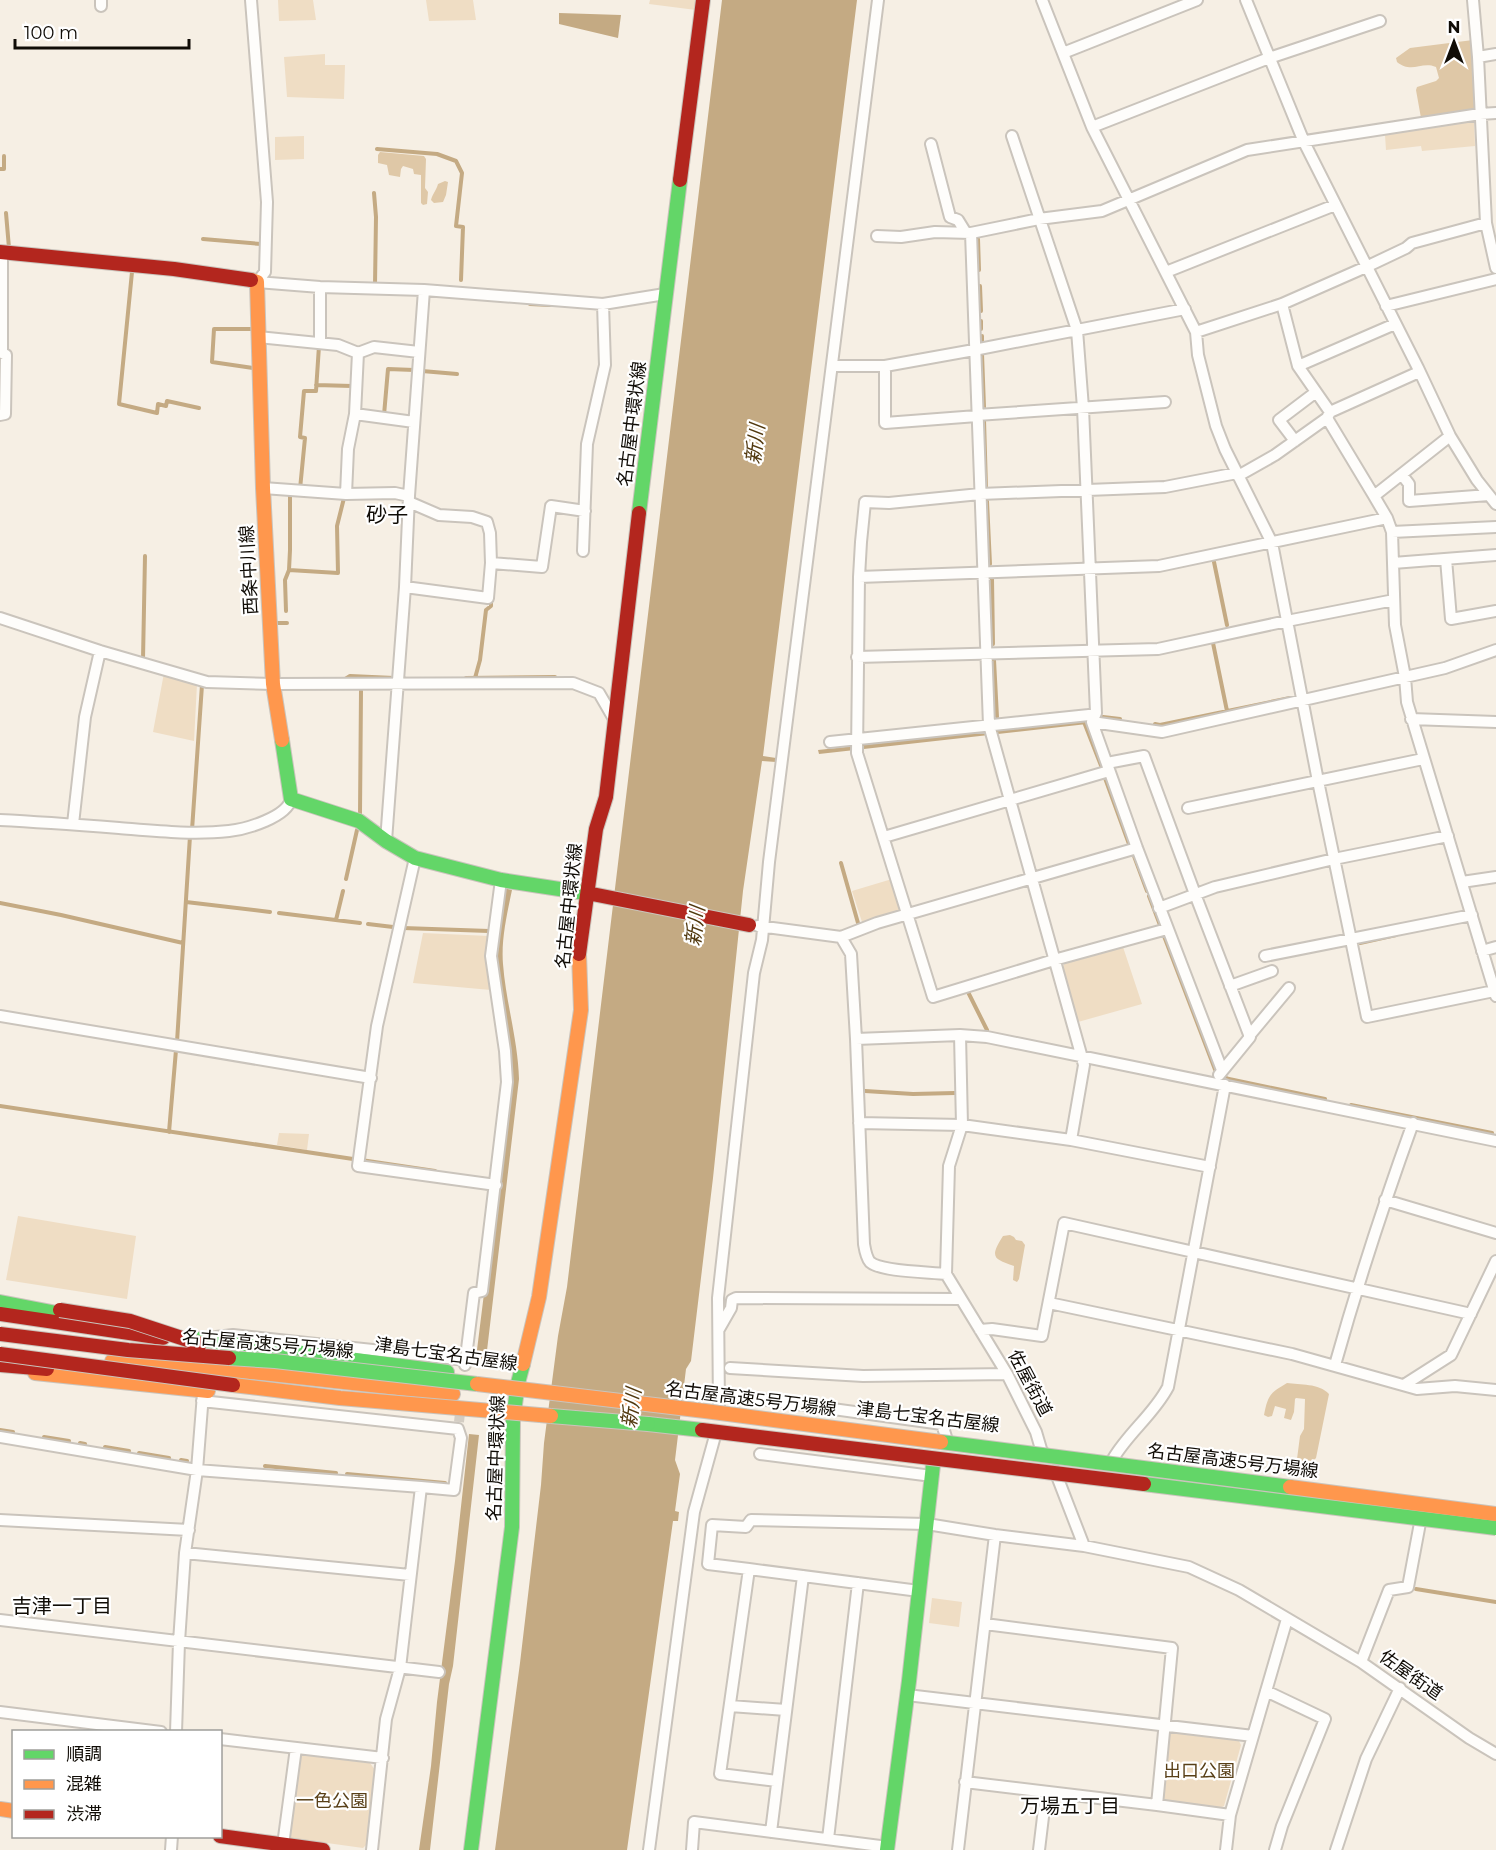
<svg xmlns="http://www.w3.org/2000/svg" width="1496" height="1850" viewBox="0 0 1496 1850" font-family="Montserrat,'Noto Sans JP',sans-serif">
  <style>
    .green { fill: #efddc4 }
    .forest { fill: #dfc8a7 }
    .water { fill: #c4aa83 }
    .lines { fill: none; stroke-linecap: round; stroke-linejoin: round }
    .stream { stroke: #c4aa83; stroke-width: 4 }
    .street-tunnel { stroke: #d4cdc3; stroke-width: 10; stroke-dasharray: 10 5; stroke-linecap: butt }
    .street-casing { stroke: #cac4bc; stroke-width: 14 }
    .fast-casing { stroke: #cac4bc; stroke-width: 16 }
    .slow-casing { stroke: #cac4bc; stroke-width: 16 }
    .jam-casing { stroke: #cac4bc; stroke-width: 16 }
    .street { stroke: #fefdfb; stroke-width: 10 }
    .fast { stroke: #63d668; stroke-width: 14 }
    .slow { stroke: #ff974d; stroke-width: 14 }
    .jam { stroke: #b3261e; stroke-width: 14 }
    .fast-bridge-casing { stroke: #cac4bc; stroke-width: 16; stroke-linecap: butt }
    .slow-bridge-casing { stroke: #cac4bc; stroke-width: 16; stroke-linecap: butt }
    .jam-bridge-casing { stroke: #cac4bc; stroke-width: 16; stroke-linecap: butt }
    .fast-bridge { stroke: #63d668; stroke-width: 14 }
    .slow-bridge { stroke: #ff974d; stroke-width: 14 }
    .jam-bridge { stroke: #b3261e; stroke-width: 14 }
    .labels { text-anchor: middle; stroke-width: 4.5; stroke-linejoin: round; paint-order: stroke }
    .street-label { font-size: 18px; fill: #100c06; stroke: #fff }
    .park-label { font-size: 18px; fill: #583f17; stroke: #fff }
    .water-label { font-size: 20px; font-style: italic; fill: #51380e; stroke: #fff }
    .neighbourhood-label { font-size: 20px; fill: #100c06; stroke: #fff }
    .quarter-label { font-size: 21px; fill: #100c06; stroke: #fff }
  </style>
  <rect width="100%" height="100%" fill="#f6efe4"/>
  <!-- green -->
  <path class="green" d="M278,0H313L316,20L279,21Z
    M426,0H473L476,20L429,21Z
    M650,0H697L696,10L649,4Z
    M325,54V65H345L344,99L287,97L284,57Z
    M1474,119L1475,146L1422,151L1421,146L1386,150L1385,135Z
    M304,136V159L275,160V137Z
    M164,673L197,684L194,741L153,732Z
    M892,879L901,908L900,911L862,922L852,891Z
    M423,933L489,936L491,990L413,983Z
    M1123,947L1142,1004L1078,1022L1063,966L1065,963Z
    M279,1133L309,1134L307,1150L277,1145Z
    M18,1216L136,1236L127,1299L6,1280Z
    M932,1598L962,1602L959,1627L929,1623Z
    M1173,1732L1239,1741L1241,1745L1224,1806L1220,1808L1165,1802L1161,1796L1169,1736Z
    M302,1755L370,1763L375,1770L367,1844L363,1848L291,1838L288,1833L298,1757Z"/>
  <!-- forest -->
  <path class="forest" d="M1473,40L1474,108L1471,111L1421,118L1416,90L1417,87L1436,81L1439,78L1436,67C1421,61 1412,74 1397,62L1396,58L1410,48Z
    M380,152L424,156L426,159L425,188L428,192L427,204L423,205L421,203V175L414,174L413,169L403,166L401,169L400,177L389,175L387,165L378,163V155Z
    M445,181L448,182L446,195L443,202L434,203L431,200C433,193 436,191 438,184Z
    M1010,1235L1014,1237L1016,1240L1022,1241L1025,1245L1019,1279L1017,1282L1013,1280L1014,1266C994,1259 989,1258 1003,1236Z
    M1287,1383C1300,1385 1319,1383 1329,1394L1316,1458L1312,1462H1300L1297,1459L1300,1436L1304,1429L1305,1399L1296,1398L1295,1399L1294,1412L1291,1420L1284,1418L1286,1409L1275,1406L1272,1416L1268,1417L1264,1415C1268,1395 1270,1393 1287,1383Z"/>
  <!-- water -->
  <path class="water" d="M722,0H857L763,756L776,758V762L762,761L743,891L713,1178L691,1361L686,1369L675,1460L680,1474L675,1511L679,1512L678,1521H673L627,1850H495L520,1663L541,1485L544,1443L558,1336L567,1287Z
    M559,13L621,15L618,38L559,24Z
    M1085,721L1087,724L819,754L818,750Z
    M503,888L512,890C507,914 501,940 503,964C506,1003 518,1040 519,1079L486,1359L476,1358L509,1092L495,966Z
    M469,1434L479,1435L453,1666L449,1684L430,1850H419L431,1766L437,1702L455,1561Z"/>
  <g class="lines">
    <!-- stream -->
    <path class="stream" d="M377,149L437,154L456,161L462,173L456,226L463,227L461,280
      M0,169H4V156
      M374,193L376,217L375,285
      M6,213L9,248
      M203,239L261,244
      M978,239L979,270
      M132,272L119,404L157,413L158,404L166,406L167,401L199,408
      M980,286L981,311
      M530,304L550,305
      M981,321V329
      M253,329H214L212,362L253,368
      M982,336V343
      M982,354L984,407
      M422,371L457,374
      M316,385L352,386
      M384,415L388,369L414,370
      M984,420L986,488
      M300,489L305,438L300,437L304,391H316L319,346
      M987,501L990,564
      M1214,562L1227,625
      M289,570L338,573L337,526L344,498
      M992,579L993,644
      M286,611L285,580L289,570L290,550V494
      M275,625V623H287
      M1213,643L1227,711
      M143,659L145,556
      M994,660L997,717
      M466,678L555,677
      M475,678L480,660L486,610L491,606V602
      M342,681L350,676L394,678
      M1103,717L1120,719
      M1084,722L1102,768
      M1155,724L1160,725L1290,698
      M1105,778L1129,844
      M360,814L361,691
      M192,830L202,685
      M1134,856L1147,891
      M841,863L858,923
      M346,879L357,830
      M1149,896L1160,925
      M186,902L270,912
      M0,903L61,915L183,943
      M279,913L360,923
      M336,920L343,891
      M368,924L393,927
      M403,928L489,931
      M1164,936L1216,1072
      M1360,943L1396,935
      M968,992L987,1030
      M177,1042L190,836
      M1224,1077L1229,1079L1325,1099
      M865,1091L913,1094L955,1093
      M1351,1105L1492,1133
      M0,1106L353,1159
      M169,1132L176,1050
      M361,1160L435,1171
      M0,1430L13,1432
      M44,1437L69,1441
      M80,1443L85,1444
      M105,1447L129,1451
      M139,1453L169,1458
      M181,1460L187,1461
      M265,1466L336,1473
      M347,1474L445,1483
      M1416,1589L1496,1602"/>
    <!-- street-tunnel -->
    <path class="street-tunnel" d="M459,1422L461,1404"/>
    <!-- street casing -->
    <g class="street-casing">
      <path id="street" d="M101,0V6
        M251,0L267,202L265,272L257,282
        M1042,0L1092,127L1196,332L1198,355L1216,426L1225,449L1272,543L1318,781L1367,1017L1494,991
        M1246,0L1304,142L1418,368L1450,436L1477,480L1496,504
        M1473,0L1478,57
        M1063,53L1197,0
        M1496,54L1478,57L1486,223L1496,268
        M1092,127L1269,58L1380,21
        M1012,136L1077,330L1083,408L1096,713L1092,722L1137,848L1222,1070
        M931,144L950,217L958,220L966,233
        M877,236L901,237L935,232L971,233
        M1166,272L1335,205
        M257,282L320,287L424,290L603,304L665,294
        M1282,304L1298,366L1330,412L1327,418L1374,496
        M1386,306L1496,279
        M1196,332L1282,304L1366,267L1406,248L1412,243L1486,223
        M258,337L338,345L358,353
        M320,342V287
        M832,366H885L974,350L1185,309
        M885,366V423L977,416
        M1298,366L1395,324
        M1330,412L1419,372
        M355,414L414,422
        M0,415L5,414L6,355L2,353V252
        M977,415L1165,402
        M1450,436L1374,496L1387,518L1392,532L1395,625L1405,677L1407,702L1496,996
        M1295,441L1279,420L1316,392
        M1402,475L1409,484V501L1489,495
        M1238,476L1275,455L1327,418
        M263,488L346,494L395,493L409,496
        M346,494L348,449L355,414L358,353L374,347L419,352
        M409,502L439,515L472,517L487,522L490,533L491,563L542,567L551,506L585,511
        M1392,532L1496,527
        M583,551L587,444L605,365L603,304
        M1446,559L1451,619L1496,611
        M1393,563L1496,555
        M859,577L1159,566L1387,518
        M405,587L488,598L491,563
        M0,618L100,651L207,682L273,684L573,683L599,693L614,719
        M857,657L1158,649L1287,621L1394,600
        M1411,719L1496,722
        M1092,722L1162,732L1445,668L1496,650
        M830,742L1089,715L1096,713
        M1107,763L1144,756L1195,894L1250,1037L1219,1075
        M1188,808L1423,759
        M0,820C40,822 80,825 119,828C156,831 193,835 229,831C247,829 287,817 291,799
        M73,824L85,717L100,651
        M884,837L1109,771
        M386,841L405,587L409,496L424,290
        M415,858L377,1026L358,1166L496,1185
        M1462,882L1496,877
        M1159,908L1215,887L1334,859L1448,836
        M758,926L841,937L851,954L856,1039L864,1244C865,1250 866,1257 870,1262C881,1272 930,1272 946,1274L1007,1374L1036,1432L1041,1449L1045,1456
        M1167,929L1054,960L933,997L857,753L859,577L861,542L865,502L889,503L980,494L1165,487L1237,473
        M841,937L877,923L1137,848
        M1482,951L1496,947
        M1265,956L1472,915
        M1230,986L1272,971
        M0,1016L371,1078
        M1249,1036L1289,988
        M856,1039L960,1035L987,1037L1496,1141
        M859,1123L962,1125L1071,1140L1210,1167
        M1071,1140L1084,1065L989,725L971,233L1039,219L1102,211L1247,150L1480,114L1496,113
        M1385,1200L1496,1233
        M946,1274L949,1166L962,1125L960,1035
        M1049,1303L1292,1354L1417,1389L1455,1386L1496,1390
        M719,1329L731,1308L732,1300L736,1298L960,1299
        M980,1330L992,1329L1042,1336L1064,1223L1471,1314
        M216,1337L233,1335L466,1360
        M465,1365L474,1293L482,1291L507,1082L505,1051L491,956L501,880
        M1335,1365C1358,1283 1384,1203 1413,1123
        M730,1368L863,1376L1007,1374
        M1404,1385L1451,1355L1496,1261
        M738,1396L942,1424L946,1437
        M202,1401L458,1429L461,1438L454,1490L421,1487
        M719,1408L718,1298L754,973L762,940L769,862L878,0
        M0,1437L197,1470L421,1487L400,1668L386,1719L372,1850
        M760,1454L932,1476
        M1113,1459C1128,1433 1154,1414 1168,1387L1225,1085
        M1055,1471L1084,1546L1189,1567L1239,1590L1361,1662L1469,1738L1496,1754
        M0,1520L189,1530
        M185,1553L410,1575
        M749,1569L708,1564L712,1525L746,1527L751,1520L927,1524L995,1535L1084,1546
        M0,1620L439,1672
        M985,1624L1172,1648L1157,1805
        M1361,1662L1389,1590L1408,1587L1420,1523
        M1266,1691L1325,1719L1282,1826L1275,1850
        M907,1695L1253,1736L1230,1815L1226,1850
        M730,1706L786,1710
        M0,1712L161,1732
        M176,1732L179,1642L185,1553L197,1470L203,1394
        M1253,1736L1287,1619
        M220,1739L383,1758
        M777,1781L720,1774L749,1569L919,1591
        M965,1782L1157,1805L1230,1815
        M771,1832L803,1576
        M828,1839L858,1583
        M283,1845L296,1748
        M171,1850L172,1836
        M649,1850L694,1512L715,1436
        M692,1850L694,1822L888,1847
        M958,1850L995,1535
        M1039,1850L1046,1792
        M1336,1850L1366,1759L1400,1688"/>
    </g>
    <!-- fast casing -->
    <g class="fast-casing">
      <path id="fast" d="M639,513L680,180
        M282,740L291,799L359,821L386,841L415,858L501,880L592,894
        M0,1302L62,1314
        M189,1338L447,1372
        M648,1424L702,1430
        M471,1850L512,1527L513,1419L518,1383L523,1364
        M887,1850L909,1681L933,1465"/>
    </g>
    <!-- slow casing -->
    <g class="slow-casing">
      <path id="slow" d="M251,280L257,282L263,488L273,684L282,740
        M112,1361L262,1373L453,1394
        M523,1364L539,1297L581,1010L579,954
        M35,1373L208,1391
        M0,1809L14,1811"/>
    </g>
    <!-- jam casing -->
    <g class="jam-casing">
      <path id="jam" d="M680,180L703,0
        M0,252L174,269L251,280
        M592,894L749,925
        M579,954L596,829L606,797L639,513
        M0,1314L163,1338
        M0,1365L47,1369
        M220,1836L323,1850"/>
    </g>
    <!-- street -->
    <use href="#street" class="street"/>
    <!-- fast -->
    <use href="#fast" class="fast"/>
    <!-- slow -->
    <use href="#slow" class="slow"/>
    <!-- jam -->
    <use href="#jam" class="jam"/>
    <!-- fast-bridge casing -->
    <g class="fast-bridge-casing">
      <path id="fast-bridge" d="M229,1358L275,1361L477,1384
        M551,1416L648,1424
        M941,1442L1290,1487
        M1144,1484L1496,1528"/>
    </g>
    <!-- slow-bridge casing -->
    <g class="slow-bridge-casing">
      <path id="slow-bridge" d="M477,1384L705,1411L941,1442
        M233,1385L340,1398L551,1416
        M1290,1487L1496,1514"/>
    </g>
    <!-- jam-bridge casing -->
    <g class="jam-bridge-casing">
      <path id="jam-bridge" d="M60,1310L130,1321L200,1344
        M0,1334L128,1350L229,1358
        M0,1354L233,1385
        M702,1430L1144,1484"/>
    </g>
    <!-- fast-bridge -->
    <use href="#fast-bridge" class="fast-bridge"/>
    <!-- slow-bridge -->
    <use href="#slow-bridge" class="slow-bridge"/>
    <!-- jam-bridge -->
    <use href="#jam-bridge" class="jam-bridge"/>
  </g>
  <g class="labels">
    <!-- street labels -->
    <g class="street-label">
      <text transform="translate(632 424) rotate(-83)" y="6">名古屋中環状線</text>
      <text transform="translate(249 570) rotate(-93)" y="6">西条中川線</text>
      <text transform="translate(569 906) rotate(-84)" y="6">名古屋中環状線</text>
      <text transform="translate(268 1344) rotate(5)" y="6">名古屋高速5号万場線</text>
      <text transform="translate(446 1354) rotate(8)" y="6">津島七宝名古屋線</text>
      <text transform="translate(1030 1383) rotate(62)" y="6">佐屋街道</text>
      <text transform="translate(751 1399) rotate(7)" y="6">名古屋高速5号万場線</text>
      <text transform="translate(928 1417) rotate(7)" y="6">津島七宝名古屋線</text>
      <text transform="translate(496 1458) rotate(-88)" y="6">名古屋中環状線</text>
      <text transform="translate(1233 1461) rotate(7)" y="6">名古屋高速5号万場線</text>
      <text transform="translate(1411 1675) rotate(35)" y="6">佐屋街道</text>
    </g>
    <!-- park labels -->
    <g class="park-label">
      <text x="1199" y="1777">出口公園</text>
      <text x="332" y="1807">一色公園</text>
    </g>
    <!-- water labels -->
    <g class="water-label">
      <text transform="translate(755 444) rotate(-83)" y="7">新川</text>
      <text transform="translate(695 926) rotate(-83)" y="7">新川</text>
      <text transform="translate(631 1408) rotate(-82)" y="7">新川</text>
    </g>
    <!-- neighbourhood labels -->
    <g class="neighbourhood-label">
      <text x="62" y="1613">吉津一丁目</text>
      <text x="1070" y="1813">万場五丁目</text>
    </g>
    <!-- quarter labels -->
    <g class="quarter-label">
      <text x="387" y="522">砂子</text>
    </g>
  </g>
  <!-- legend -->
  <rect x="12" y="1730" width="210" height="108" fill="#ffffff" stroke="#9f9e9b" stroke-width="1.5"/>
  <rect x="24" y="1750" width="30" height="9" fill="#63d668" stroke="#9f9e9b" stroke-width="1.5"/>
  <text x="66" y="1760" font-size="18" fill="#100c06">順調</text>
  <rect x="24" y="1780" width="30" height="9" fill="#ff974d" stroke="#9f9e9b" stroke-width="1.5"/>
  <text x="66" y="1790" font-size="18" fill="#100c06">混雑</text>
  <rect x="24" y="1810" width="30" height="9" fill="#b3261e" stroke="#9f9e9b" stroke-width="1.5"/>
  <text x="66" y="1820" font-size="18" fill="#100c06">渋滞</text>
  <!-- north arrow -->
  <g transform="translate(1454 42)" stroke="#ffffff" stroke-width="4.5" paint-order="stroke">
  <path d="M0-4.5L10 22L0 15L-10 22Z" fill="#100c06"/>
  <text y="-9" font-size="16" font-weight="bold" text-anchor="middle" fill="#100c06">N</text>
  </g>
  <!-- scale -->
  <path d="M15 39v9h174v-9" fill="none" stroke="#100c06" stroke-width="3"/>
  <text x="24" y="39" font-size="18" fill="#100c06" stroke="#ffffff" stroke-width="4.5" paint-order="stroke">100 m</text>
</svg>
